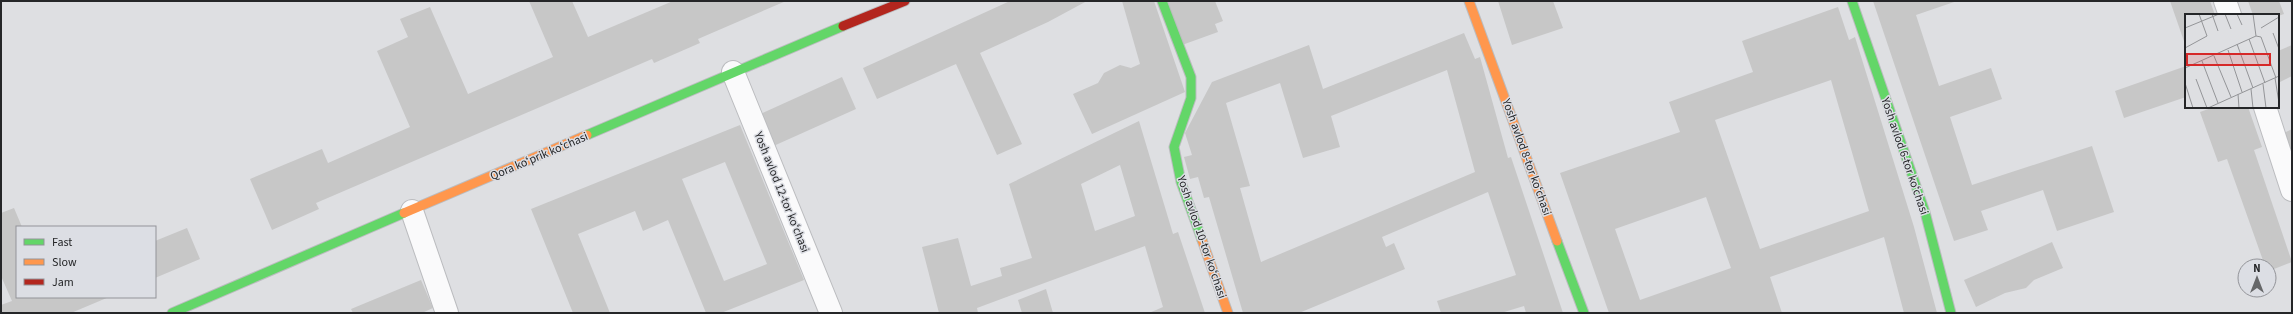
<svg xmlns="http://www.w3.org/2000/svg" width="2293" height="314" viewBox="0 0 2293 314" font-family="'Source Sans 3',sans-serif">
  <style>
    .building { fill: #c7c7c7; fill-rule: evenodd }
    .lines { fill: none; stroke-linecap: round; stroke-linejoin: round }
    .street-casing { stroke: #bbbcbf; stroke-width: 24 }
    .fast-casing { stroke: #bbbcbf; stroke-width: 11 }
    .slow-casing { stroke: #bbbcbf; stroke-width: 11 }
    .jam-casing { stroke: #bbbcbf; stroke-width: 11 }
    .street { stroke: #fafafb; stroke-width: 22 }
    .fast { stroke: #63d668; stroke-width: 9 }
    .slow { stroke: #ff974d; stroke-width: 9 }
    .jam { stroke: #b3261e; stroke-width: 9 }
    .labels { text-anchor: middle; stroke-width: 3; stroke-linejoin: round; paint-order: stroke }
    .street-label { font-size: 12px; fill: #252628; stroke: #dcdee4 }
    .inset-road { fill: none; stroke: #949598; stroke-width: 1 }
    .view { fill: #d62828; fill-opacity: 0.15; stroke: #d62828; stroke-width: 2 }
    .inset-edge { fill: none; stroke: #252628; stroke-width: 2 }
  </style>
  <rect width="100%" height="100%" fill="#dedfe2"/>
  <!-- building -->
  <path class="building" d="M529,1H572L588,37L673,1H786L698,39L700,43L654,63L652,59L316,203L319,209L272,230L250,179L322,149L328,163L410,127L377,51L408,37L400,19L430,7L468,94L553,57Z
    M1010,1H1087L1048,22L980,53L1022,144L997,155L956,64L877,99L863,68Z
    M1122,1H1154L1185,92L1092,134L1073,94L1098,83L1104,73L1120,65L1131,68L1140,64Z
    M1165,1H1215L1223,21L1215,24L1218,32L1182,45Z
    M1498,1H1553L1563,28L1512,45Z
    M1873,1H1957L1916,15L1939,86L1991,68L2002,99L1950,117L1972,185L2092,146L2114,212L2057,231L2043,190L1981,211L1988,230L1954,241Z
    M2170,1H2210L2215,15H2186V47Z
    M2248,1H2279L2284,14L2278,16L2253,15Z
    M1838,7L1849,40L1855,37L1914,227L1937,313H1904L1884,237L1770,277L1782,313H1609L1560,173L1680,132L1669,102L1753,72L1742,41ZM1831,80L1869,211L1760,249L1715,120ZM1706,197L1731,268L1640,300L1615,229Z
    M1464,33L1475,59L1480,57L1508,158L1511,157L1563,313H1526L1524,306L1501,313H1441L1437,301L1516,275L1488,192L1382,237L1386,247L1394,243L1405,269L1299,313H1243L1209,197L1204,198L1198,177L1190,179L1184,157L1192,155L1185,133L1212,82L1309,45L1323,89ZM1447,70L1475,172L1261,262L1240,188L1250,186L1226,103L1280,83L1303,158L1340,147L1331,116Z
    M2292,45V76L2278,83V51Z
    M2186,66V97L2124,118L2115,91Z
    M842,77L856,109L769,148L754,117Z
    M2214,107H2248L2262,147L2254,150L2292,262L2269,271V266H2265L2227,159L2218,162L2200,112Z
    M1139,121L1173,234L1178,232L1205,313H1149L1163,307L1145,246L977,308L978,313H939L922,247L958,238L971,286L1002,276L1000,268L1032,258L1009,184ZM1120,165L1135,216L1095,231L1081,184Z
    M740,125L804,280L721,313H706L668,220L643,231L635,211L578,234L610,313H573L531,209ZM725,162L767,264L724,281L682,179Z
    M2292,129V159L2280,135Z
    M14,208L22,227H17V297H109L71,313H1V305L12,301L1,276V213Z
    M187,228L200,259L155,278V241Z
    M2052,242L2063,268L2034,280L2026,288L2005,293L1976,307L1964,280Z
    M421,280L433,308L422,313H353L351,309Z
    M1046,289L1053,313H1022L1018,300Z"/>
  <g class="lines">
    <!-- street casing -->
    <g class="street-casing">
      <path id="street" d="M2225,1L2230,15
        M733,72L831,313
        M2265,107L2292,190
        M412,211L447,313"/>
    </g>
    <!-- fast casing -->
    <g class="fast-casing">
      <path id="fast" d="M1162,1L1191,77V98L1174,147L1181,182L1202,240
        M1852,1L1925,212L1951,313
        M587,135L843,26
        M1557,241L1584,313
        M172,313L404,213"/>
    </g>
    <!-- slow casing -->
    <g class="slow-casing">
      <path id="slow" d="M1469,1L1557,241
        M404,213L587,135
        M1202,240L1228,313"/>
    </g>
    <!-- jam casing -->
    <g class="jam-casing">
      <path id="jam" d="M843,26L905,1"/>
    </g>
    <!-- street -->
    <use href="#street" class="street"/>
    <!-- fast -->
    <use href="#fast" class="fast"/>
    <!-- slow -->
    <use href="#slow" class="slow"/>
    <!-- jam -->
    <use href="#jam" class="jam"/>
  </g>
  <g class="labels">
    <!-- street labels -->
    <g class="street-label">
      <text transform="translate(539 156) rotate(-23)" y="4">Qora koʻprik koʻchasi</text>
      <text transform="translate(1905 156) rotate(71)" y="4">Yosh avlod 6-tor koʻchasi</text>
      <text transform="translate(1527 157) rotate(70)" y="4">Yosh avlod 8-tor koʻchasi</text>
      <text transform="translate(782 192) rotate(68)" y="4">Yosh avlod 12-tor koʻchasi</text>
      <text transform="translate(1202 237) rotate(71)" y="4">Yosh avlod 10-tor koʻchasi</text>
    </g>
  </g>
  <!-- overview -->
  <g transform="translate(2185 14)">
    <rect width="94" height="94" fill="#dedfe2"/>
    <path class="inset-road" d="M27,0L33,17M40,0L46,15M52,0L57,11M68,0L71,22M0,14L34,0M76,14L94,3M88,19L94,35M71,22L76,23L91,64M64,25L80,69M52,30L68,74M0,34L22,22L14,0M43,36L57,78M29,42L46,83M17,47L33,89M0,54L71,22M90,64L94,89M11,65L22,94M0,69L8,94M78,70L81,94M66,75L68,94M53,80L54,94M23,94L94,62"/>
    <path class="view" d="M2,40H85V51H2Z"/>
    <rect width="94" height="94" class="inset-edge"/>
  </g>
  <!-- border -->
  <rect width="2293" height="314" fill="none" stroke="#252628" stroke-width="4"/>
  <!-- legend -->
  <rect x="16" y="226" width="140" height="72" fill="#dcdee4" stroke="#939499"/>
  <rect x="24" y="239" width="20" height="6" fill="#63d668" stroke="#939499"/>
  <text x="52" y="246" font-size="12" fill="#252628">Fast</text>
  <rect x="24" y="259" width="20" height="6" fill="#ff974d" stroke="#939499"/>
  <text x="52" y="266" font-size="12" fill="#252628">Slow</text>
  <rect x="24" y="279" width="20" height="6" fill="#b3261e" stroke="#939499"/>
  <text x="52" y="286" font-size="12" fill="#252628">Jam</text>
  <!-- north arrow -->
  <g transform="translate(2257 278)"><circle r="19" fill="#dcdee4" stroke="#939499"/>
  <path d="M0-3L7 15L0 10L-7 15Z" fill="#666769"/>
  <text y="-6" font-size="11" font-weight="bold" text-anchor="middle" fill="#252628">N</text>
  </g>
</svg>
